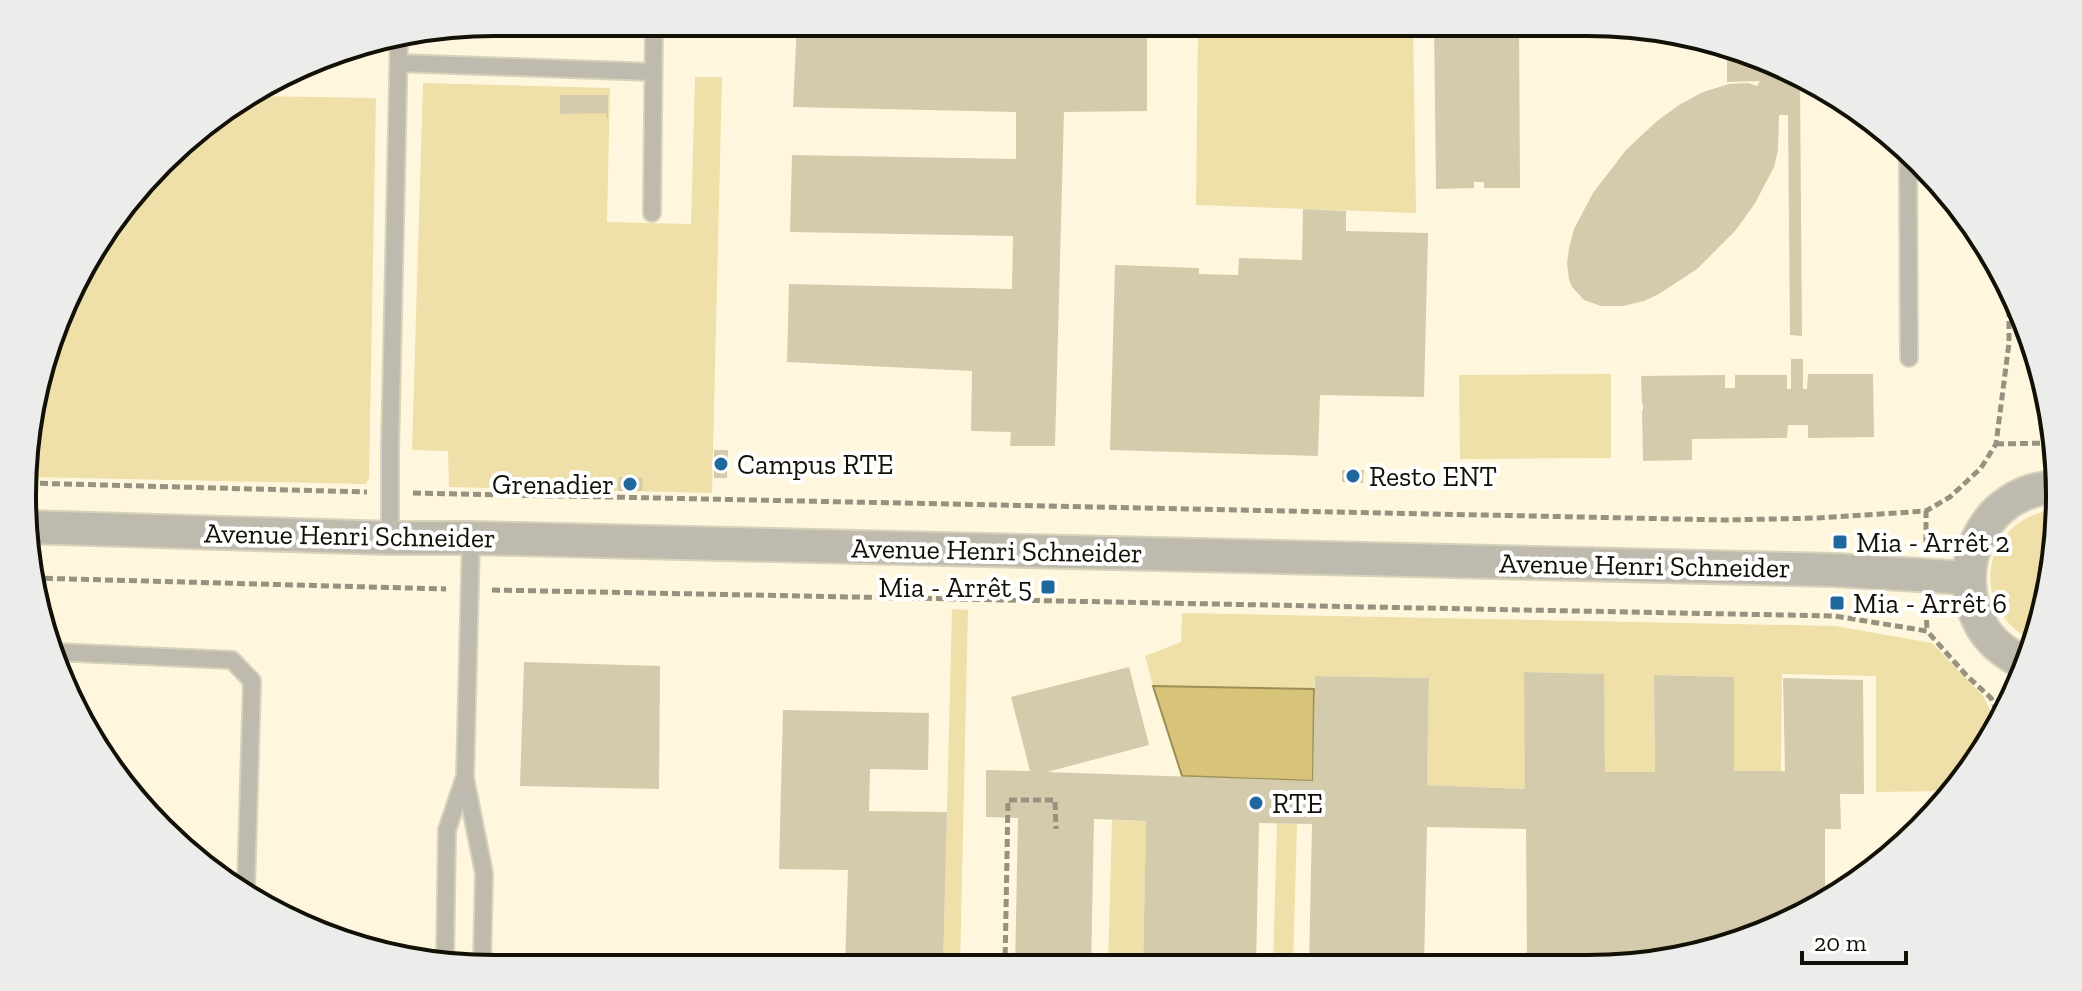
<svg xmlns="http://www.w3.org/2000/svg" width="2082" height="991" viewBox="0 0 2082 991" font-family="'Zilla Slab',serif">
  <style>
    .green { fill: #efe0a9 }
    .water { fill: #d8c479; stroke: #9d8e56; stroke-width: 2 }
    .building { fill: #d4cbad }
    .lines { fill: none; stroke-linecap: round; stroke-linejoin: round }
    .lane-casing { stroke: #d8d2bb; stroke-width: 20 }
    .street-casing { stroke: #d8d2bb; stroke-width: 36 }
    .path { stroke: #97927f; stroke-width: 5; stroke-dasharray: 8 4; stroke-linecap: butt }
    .lane { stroke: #bebaad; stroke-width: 16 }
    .street { stroke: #bebaad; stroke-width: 32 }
    .poi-dot { fill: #20689c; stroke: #fff; stroke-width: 3 }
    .labels { text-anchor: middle; stroke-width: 8; stroke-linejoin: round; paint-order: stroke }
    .poi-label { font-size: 28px; fill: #131006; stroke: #fff; text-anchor: start }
    .street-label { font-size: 28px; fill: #131006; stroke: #fff }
    .rim { fill: none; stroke: #131006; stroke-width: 4 }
  </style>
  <rect width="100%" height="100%" fill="#fef7de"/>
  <!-- green -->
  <path class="green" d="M1198,22H1413L1416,213L1196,205Z
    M695,77H722L712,493L449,487L448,451L412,450L423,83L610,88L607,222L691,224Z
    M252,96L376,98L369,478L366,484L29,477L31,403L102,233L207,120Z
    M1611,374V458L1460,459L1459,375Z
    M2057,509L2031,640C1965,604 1983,518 2057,509Z
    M952,609L968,610L960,967H943Z
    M1182,613L1835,626L1932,643L1983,696L1994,718L1995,726L1962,784L1955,791L1876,792V676L1782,674L1781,771H1734V677L1654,675L1655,772H1605L1603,674L1525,672V789L1427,785L1429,678L1315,676L1314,689L1153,686L1145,656L1181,642Z
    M1112,820L1146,821L1143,967H1108Z
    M1277,823L1297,824L1293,966H1273Z"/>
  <!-- water -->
  <path class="water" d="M1153,686L1314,689L1313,781L1182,776Z"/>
  <!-- building -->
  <path class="building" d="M797,22H1147V111L1064,112L1055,446H1010L1011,432L971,431L972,371L787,362L789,284L1012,289L1013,236L790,232L792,155L1016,159V112L793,107Z
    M1434,22H1519L1520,188H1484V182H1474V188L1436,189Z
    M1727,50L1768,58L1803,82H1800L1802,336L1790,335L1788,115H1779L1778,150L1774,167L1754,205L1735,231L1697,269L1659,294L1644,301L1623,306H1601L1584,300L1572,287L1569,279L1567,264L1569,248L1574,229L1593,193L1626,150L1657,121L1679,105L1703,92L1729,84L1748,83L1757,86L1760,81L1727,82Z
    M560,95H608V119H607L606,113L560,114Z
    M1303,209L1346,211V231L1428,233L1424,397L1320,395L1318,456L1110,450L1115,265L1199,268V274L1238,275L1239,258L1302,260Z
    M1791,359H1803V389H1807L1808,374H1873L1874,437L1808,438V425H1788L1787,438L1692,439V460L1643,461L1642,410L1643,411V404H1642L1641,376L1725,375V388H1735V375H1787V389H1791Z
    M714,450H728L727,478H714Z
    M1342,470H1364L1363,483L1342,482Z
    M619,477L643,478L642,491H618Z
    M524,662L660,666L659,789L520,786Z
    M1129,667L1149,745L1047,772L1313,781L1315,676L1429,678L1427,785L1525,789L1524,672L1604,674L1605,772H1655L1654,675L1734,677V771H1785L1783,678L1863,680L1864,794H1840L1841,829H1825V900L1767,933L1649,965H1527L1526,829L1427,827L1424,966H1309L1312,824L1259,823L1256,966L1143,967L1146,821L1094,819L1091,967H1015L1018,818L986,817V770L1030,771L1011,697Z
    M783,710L929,713L928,770L870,769L869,811L947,812L943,967L845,968L848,870L779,869Z"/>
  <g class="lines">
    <!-- lane casing -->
    <g class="lane-casing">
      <path id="lane" d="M399,63L653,72
        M1908,152L1909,358
        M652,213L654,22
        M390,538V450L399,38
        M471,538L465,778L484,873L482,966
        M55,652L232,660L252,681L246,888
        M445,959L447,830L464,779"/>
    </g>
    <!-- street casing -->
    <g class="street-casing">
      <path id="street" d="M27,527L390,538H471L1835,570L1968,578
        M2026,664C2010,656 1994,646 1984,630C1946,569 1985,488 2058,487"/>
    </g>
    <!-- path -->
    <path class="path" d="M1996,444L2050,443
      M28,483L367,492
      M413,493L1726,520L1818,518L1926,511L1950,497L1981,468L1996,444L2009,343V292
      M1926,542V511
      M33,578L446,589
      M492,590L1835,616L1927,631L1967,676L1991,698L2000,718
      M1926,608L1927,631
      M1005,967L1008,800H1055L1056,829"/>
    <!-- lane -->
    <use href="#lane" class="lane"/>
    <!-- street -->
    <use href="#street" class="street"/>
  </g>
  <!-- markers -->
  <g class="poi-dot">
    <circle cx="721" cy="464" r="8"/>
    <circle cx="1353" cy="476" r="8"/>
    <circle cx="630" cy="484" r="8"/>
    <rect x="1832" y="534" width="16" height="16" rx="4"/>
    <rect x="1040" y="579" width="16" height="16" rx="4"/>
    <rect x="1829" y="595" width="16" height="16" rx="4"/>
    <circle cx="1256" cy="803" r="8"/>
  </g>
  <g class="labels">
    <!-- poi labels -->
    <g class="poi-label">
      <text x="737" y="474">Campus RTE</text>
      <text x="1369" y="486">Resto ENT</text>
      <text x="614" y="494" text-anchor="end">Grenadier</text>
      <text x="1856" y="552">Mia - Arrêt 2</text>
      <text x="1032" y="597" text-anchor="end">Mia - Arrêt 5</text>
      <text x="1853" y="613">Mia - Arrêt 6</text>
      <text x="1272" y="813">RTE</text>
    </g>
    <!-- street labels -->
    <g class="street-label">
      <text transform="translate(350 535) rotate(1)" y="10">Avenue Henri Schneider</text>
      <text transform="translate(997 550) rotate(1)" y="10">Avenue Henri Schneider</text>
      <text transform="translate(1645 565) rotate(1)" y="10">Avenue Henri Schneider</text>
    </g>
  </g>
  <!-- crop -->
  <path d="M0 0H2082V991H0ZM495 36H1587A459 459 0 0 1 2046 495V496A459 459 0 0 1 1587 955H495A459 459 0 0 1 36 496V495A459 459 0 0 1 495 36Z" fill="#ececeb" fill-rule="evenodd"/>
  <path class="rim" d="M495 36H1587A459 459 0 0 1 2046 495V496A459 459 0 0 1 1587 955H495A459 459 0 0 1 36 496V495A459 459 0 0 1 495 36Z"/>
  <!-- scale -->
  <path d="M1802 951v12h104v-12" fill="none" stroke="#131006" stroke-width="4"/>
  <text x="1814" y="951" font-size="24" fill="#131006" stroke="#ffffff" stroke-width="6" paint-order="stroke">20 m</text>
</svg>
